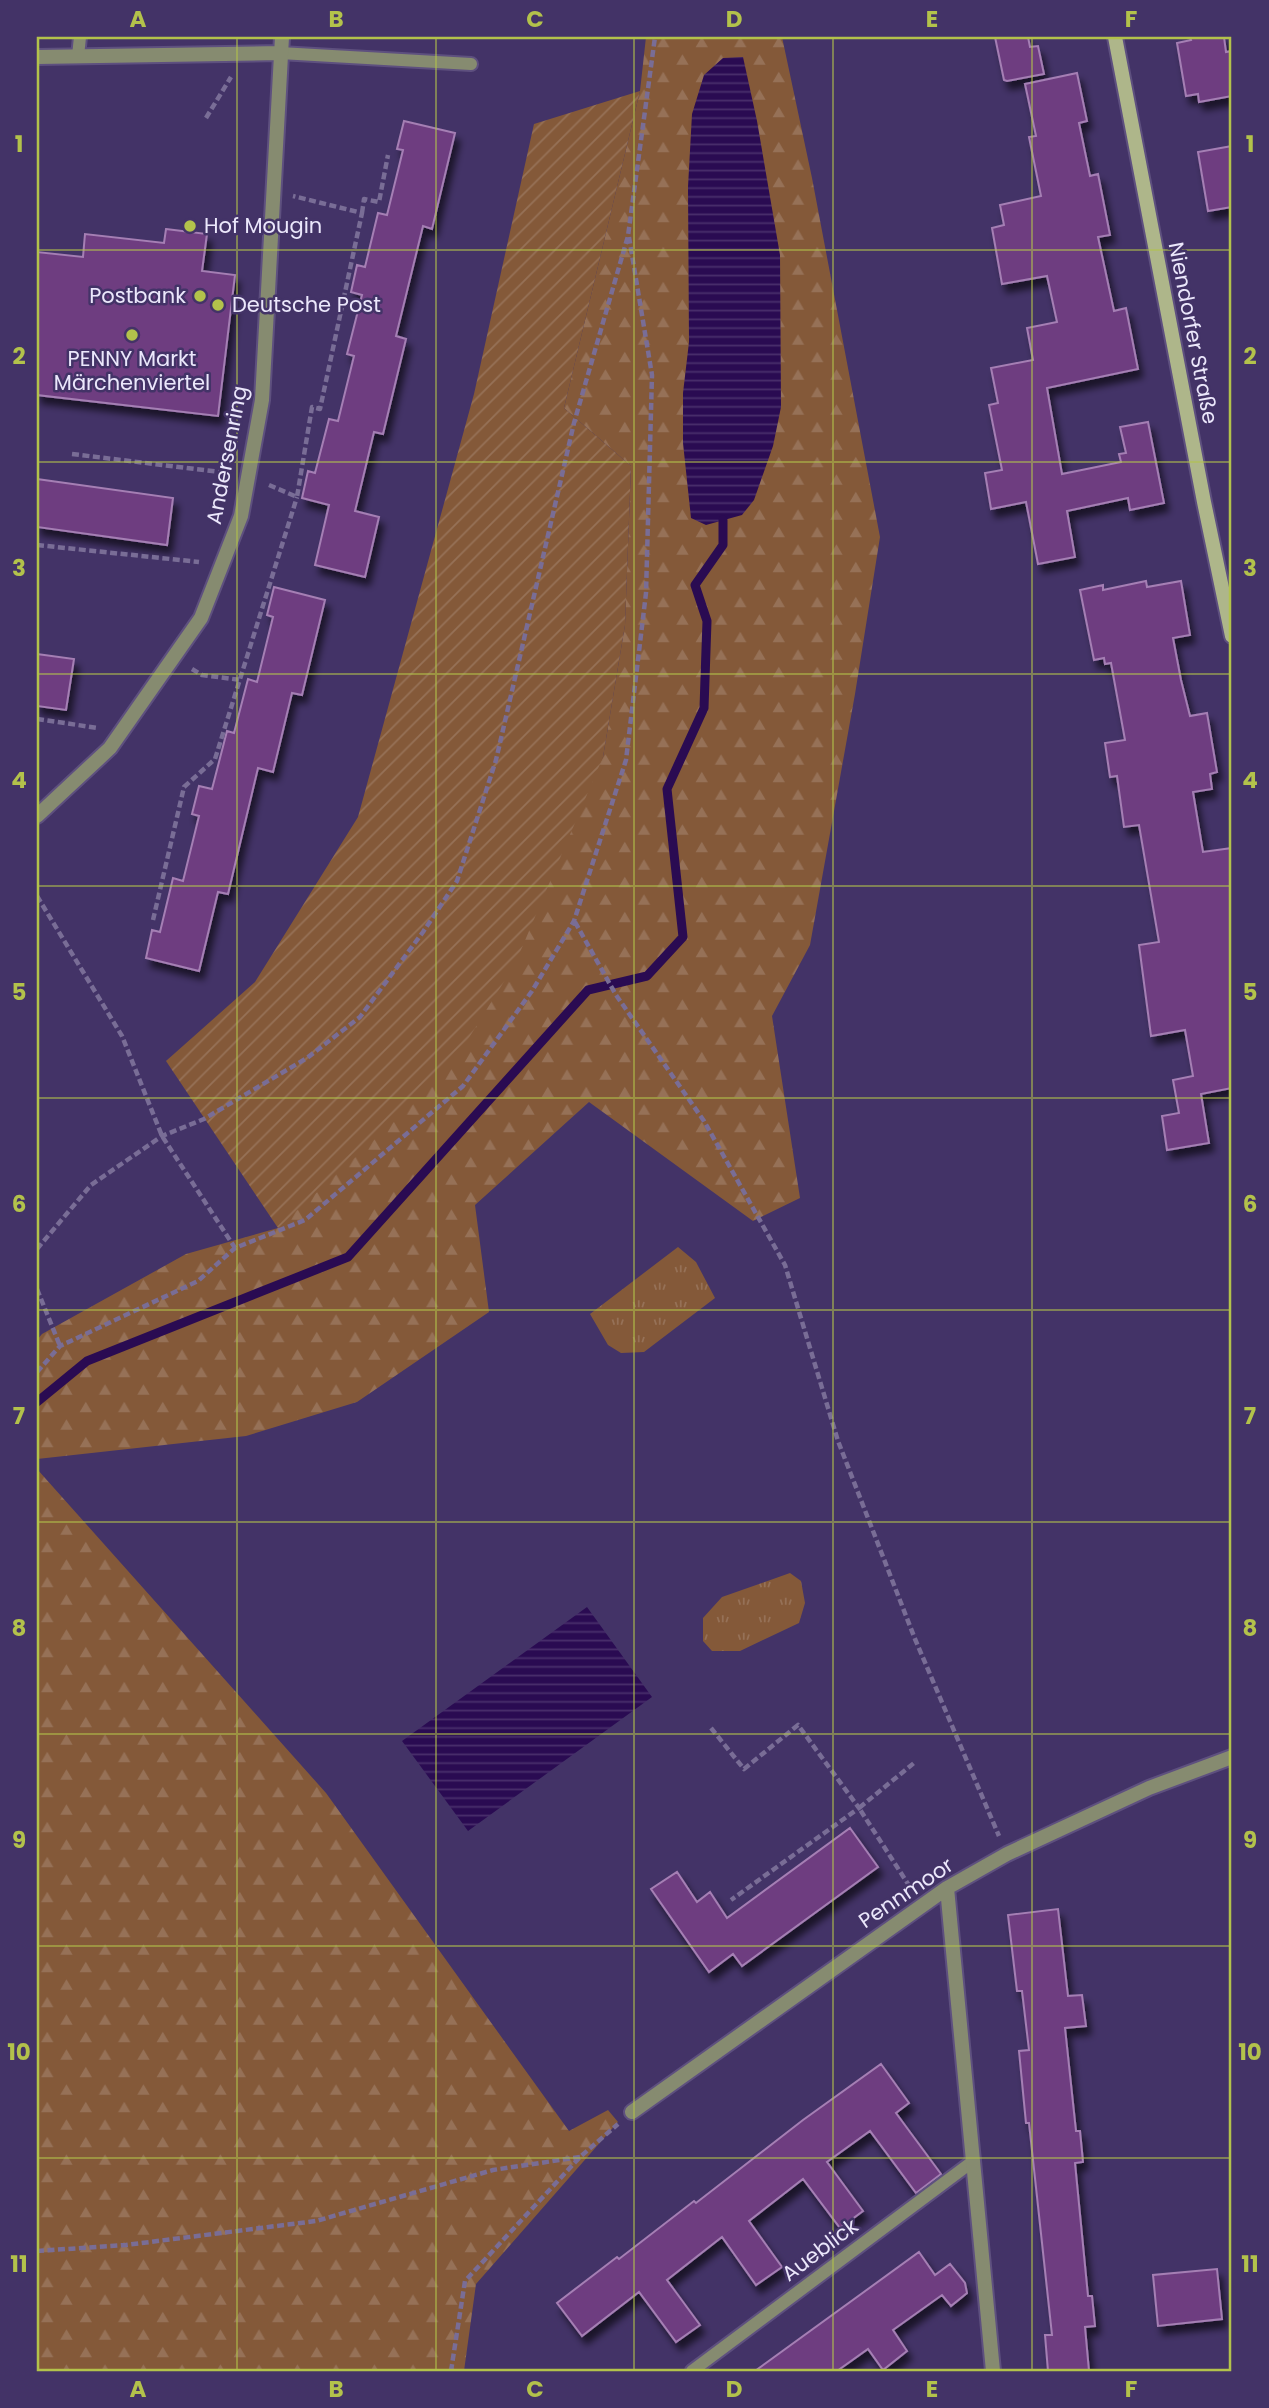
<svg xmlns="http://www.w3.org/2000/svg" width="1269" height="2408" viewBox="0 0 1269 2408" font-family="Poppins,sans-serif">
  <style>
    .forest { fill: url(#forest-firs) }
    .park { fill: url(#park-tufts) }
    .garden { fill: url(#garden-furrows) }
    .water { fill: url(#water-rules) }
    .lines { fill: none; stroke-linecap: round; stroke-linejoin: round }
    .stream { stroke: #2a0b52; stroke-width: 9 }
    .building { fill: #6e3e80; stroke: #a57fb4; stroke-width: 2; filter: url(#shadow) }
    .lane-casing { stroke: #5e507f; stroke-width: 16 }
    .street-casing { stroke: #5e507f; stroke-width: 18 }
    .secondary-casing { stroke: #5e507f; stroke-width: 18 }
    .path { stroke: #796d96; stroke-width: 4.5; stroke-dasharray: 7 3.5; stroke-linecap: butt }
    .lane { stroke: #868b70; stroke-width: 12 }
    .street { stroke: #868b70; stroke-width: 14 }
    .secondary { stroke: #aeb68a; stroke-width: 14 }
    .grid { fill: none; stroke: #b3c24b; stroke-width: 2; stroke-opacity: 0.55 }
    .poi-dot { fill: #b3c24b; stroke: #433367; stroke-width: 2.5 }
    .labels { text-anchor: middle; stroke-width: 5; stroke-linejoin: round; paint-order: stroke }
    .poi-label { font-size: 21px; fill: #ebe7fb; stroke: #433367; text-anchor: start }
    .street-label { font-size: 21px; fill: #ebe7fb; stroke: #433367 }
    .neatline { fill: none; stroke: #b3c24b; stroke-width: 2.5 }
    .grid-label { font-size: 23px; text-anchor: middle; font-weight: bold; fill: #b3c24b }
  </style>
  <defs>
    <pattern id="forest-firs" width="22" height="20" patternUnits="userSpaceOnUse" patternTransform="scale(1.75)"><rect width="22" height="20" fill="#845939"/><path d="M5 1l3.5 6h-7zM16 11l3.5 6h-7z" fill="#967157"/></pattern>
    <pattern id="park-tufts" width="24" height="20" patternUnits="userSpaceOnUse" patternTransform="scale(1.75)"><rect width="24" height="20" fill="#845939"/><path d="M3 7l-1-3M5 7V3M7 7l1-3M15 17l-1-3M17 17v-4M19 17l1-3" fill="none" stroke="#967157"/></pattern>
    <pattern id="garden-furrows" width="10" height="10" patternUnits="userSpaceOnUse" patternTransform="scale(1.75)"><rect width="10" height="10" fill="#845939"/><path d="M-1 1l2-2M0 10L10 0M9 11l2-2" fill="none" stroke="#967157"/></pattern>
    <pattern id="water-rules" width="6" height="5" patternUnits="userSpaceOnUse" patternTransform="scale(1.75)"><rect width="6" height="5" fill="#2a0b52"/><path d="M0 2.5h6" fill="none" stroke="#492f6c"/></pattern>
    <filter id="shadow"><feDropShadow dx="4.5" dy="8" stdDeviation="3.5" flood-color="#0009"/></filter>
  </defs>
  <rect width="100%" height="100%" fill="#433367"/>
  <!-- forest -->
  <path class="forest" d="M646,37H782L812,178L880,537L855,694L810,945L772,1016L800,1198L753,1221L589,1102L475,1205L489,1312L357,1402L246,1436L37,1459V1340L42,1334L186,1254L278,1228L603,757L625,625L631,466L564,408L640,91Z
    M37,1469L326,1793L569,2131L608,2110L618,2122L476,2284L464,2371H37Z"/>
  <!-- park -->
  <path class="park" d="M678,1247L696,1262L715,1298L644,1352L621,1353L608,1345L590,1314Z
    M790,1573L801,1581L805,1603L799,1623L740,1651H712L703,1641V1618L722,1597Z"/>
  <!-- garden -->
  <path class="garden" d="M640,91L564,408L631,466L625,625L603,757L515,964L447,1073L278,1228L166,1061L255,982L358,817L474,394L534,124Z"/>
  <!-- water -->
  <path class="water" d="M743,57L757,121L780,255L781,407L773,446L754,500L742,515L706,525L691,518L683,443V393L689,342L688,187L692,114L704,75L723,58Z
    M587,1607L652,1697L468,1831L402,1741Z"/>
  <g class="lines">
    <!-- stream -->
    <path class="stream" d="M37,1402L87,1361L348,1257L588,990L647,976L683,937L667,789L704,708L707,621L695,585L723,545V520"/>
  </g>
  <!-- building -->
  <path class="building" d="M995,37H1028L1030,47L1038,46L1044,74L1007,81L1004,80Z
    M1190,37H1224L1226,52L1232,51V96L1199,102L1198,94L1186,96L1177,43L1191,40Z
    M1077,73L1087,121L1079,123L1090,176L1098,174L1110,235L1098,237L1114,311L1126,308L1138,369L1047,388L1062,474L1121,462L1119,454L1126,453L1120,427L1148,422L1164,503L1130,510L1128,498L1067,511L1075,557L1038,564L1026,502L991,509L985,473L1002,470L989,405L998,403L991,368L1033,360L1027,328L1057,322L1047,276L1002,284L992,228L1004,225L1000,205L1041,196L1029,137L1036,136L1025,84Z
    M404,121L455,133L432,229L423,226L396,336L406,339L383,434L374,432L355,511L379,517L365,577L315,565L329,505L302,498L308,471L315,473L329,419L338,421L354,356L347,354L362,295L351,292L357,265L365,267L378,213L387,215L403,150L397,149Z
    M1232,146V207L1208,211L1198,152Z
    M166,229L207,234L202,271L235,275L218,416L37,395V252L83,257L85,234L164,243Z
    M37,479L173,498L167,545L37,527Z
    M1146,581L1147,587L1181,581L1190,635L1173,638L1181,680L1190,716L1207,713L1217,772L1210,774L1212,789L1193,792L1203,852L1232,848V1088L1201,1094L1209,1143L1167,1150L1162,1116L1179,1113L1173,1080L1193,1076L1185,1030L1151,1036L1139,945L1159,942L1139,825L1124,827L1117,776L1110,777L1105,743L1125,740L1111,663L1105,664L1104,658L1094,660L1080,590L1103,585V590Z
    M274,587L325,600L302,695L292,693L273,772L258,768L228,894L218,892L199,971L146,958L152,930L160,932L173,878L183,881L199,816L192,814L199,786L212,789L227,731L234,733L248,679L257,682L273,617L267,615Z
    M37,654L74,659L66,710L37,706Z
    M850,1828L878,1867L742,1966L733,1954L709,1972L651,1889L677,1872L697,1902L710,1892L727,1918Z
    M1058,1909L1068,1996L1082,1995L1086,2026L1065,2028L1076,2131H1080L1083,2162L1075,2163L1088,2296H1092L1095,2326L1085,2327L1089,2371H1048L1045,2335H1052L1029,2123H1026L1019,2051L1029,2050L1022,1991H1017L1008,1915Z
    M881,2064L909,2103L896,2113L941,2174L916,2193L870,2131L827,2162L863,2211L840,2228L803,2179L749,2221L782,2267L756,2285L722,2237L667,2280L700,2325L676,2342L639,2292L582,2336L557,2303L617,2257L619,2259L694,2201L696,2203L803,2120Z
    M919,2252L935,2275L950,2264L965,2283L967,2293L951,2306L942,2295L893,2330L907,2351L883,2370L868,2349L837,2371H755Z
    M1217,2269L1222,2319L1158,2326L1153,2275Z"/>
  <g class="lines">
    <!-- lane casing -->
    <g class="lane-casing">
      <path id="lane" d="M280,53L471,64
        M78,56L80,37
        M692,2371L972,2162"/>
    </g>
    <!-- street casing -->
    <g class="street-casing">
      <path id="street" d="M37,57L280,53
        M37,816L110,748L201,618L241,516L262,400L282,37
        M947,1888L993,2371
        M632,2112L947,1888L1007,1854L1149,1788L1232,1757"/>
    </g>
    <!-- secondary casing -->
    <g class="secondary-casing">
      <path id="secondary" d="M1115,37L1204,502L1232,636"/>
    </g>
    <!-- path -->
    <path class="path" d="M206,118L231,77
      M362,213L364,199L379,202L388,155
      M72,454L228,473
      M269,485L297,497L312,407L320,409L362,213L293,196
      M37,545L199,562
      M192,669L202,675L241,680
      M37,719L98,728
      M37,896L122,1036L162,1136L235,1248
      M153,920L184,787L215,759L297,497
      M575,922L616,995L704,1121L785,1265L838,1441L915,1639L999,1836
      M37,1249L91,1185L162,1136L204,1119L307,1058L360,1017L423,932L457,881L496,760L574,423L628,236L655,37
      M37,1289L60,1346
      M37,1372L60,1346L198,1281L235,1248L305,1220L463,1086L532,991L574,921L626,760L646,593L652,375L629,237
      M711,1728L744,1769L798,1725L859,1808L731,1900
      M910,1887L859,1808L914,1763
      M37,2251L126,2245L316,2221L493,2170L580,2157
      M451,2371L465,2281L580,2157L618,2124"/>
    <!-- lane -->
    <use href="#lane" class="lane"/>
    <!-- street -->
    <use href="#street" class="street"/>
    <!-- secondary -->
    <use href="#secondary" class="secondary"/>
  </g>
  <!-- grid -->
  <path class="grid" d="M237,37V2371M436,37V2371M634,37V2371M833,37V2371M1032,37V2371M37,250H1232M37,462H1232M37,674H1232M37,886H1232M37,1098H1232M37,1310H1232M37,1522H1232M37,1734H1232M37,1946H1232M37,2158H1232"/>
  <!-- markers -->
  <g class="poi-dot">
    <circle cx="190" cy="226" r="7"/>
    <circle cx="200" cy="296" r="7"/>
    <circle cx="218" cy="305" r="7"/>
    <circle cx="132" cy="335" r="7"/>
  </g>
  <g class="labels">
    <!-- poi labels -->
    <g class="poi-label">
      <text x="204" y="233">Hof Mougin</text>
      <text x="186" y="303" text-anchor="end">Postbank</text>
      <text x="232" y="312">Deutsche Post</text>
      <text x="132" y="366" text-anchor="middle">PENNY Markt<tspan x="132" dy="24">Märchenviertel</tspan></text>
    </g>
    <!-- street labels -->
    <g class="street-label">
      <text transform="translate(1193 333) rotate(79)" y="7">Niendorfer Straße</text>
      <text transform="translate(227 455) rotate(-79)" y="7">Andersenring</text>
      <text transform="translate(906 1893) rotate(-34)" y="7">Pennmoor</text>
      <text transform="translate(820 2250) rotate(-37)" y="7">Aueblick</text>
    </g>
  </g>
  <!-- border -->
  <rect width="1269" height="2408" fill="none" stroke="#433367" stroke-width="77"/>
  <rect x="38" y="38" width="1192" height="2332" class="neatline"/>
  <g class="grid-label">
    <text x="138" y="27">A</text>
    <text x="336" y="27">B</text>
    <text x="535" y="27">C</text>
    <text x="734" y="27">D</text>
    <text x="932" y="27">E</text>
    <text x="1131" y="27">F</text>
    <text x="19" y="152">1</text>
    <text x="1250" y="152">1</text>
    <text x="19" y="364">2</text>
    <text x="1250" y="364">2</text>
    <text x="19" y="576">3</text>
    <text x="1250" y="576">3</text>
    <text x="19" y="788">4</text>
    <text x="1250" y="788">4</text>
    <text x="19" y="1000">5</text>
    <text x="1250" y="1000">5</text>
    <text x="19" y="1212">6</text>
    <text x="1250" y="1212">6</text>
    <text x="19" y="1424">7</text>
    <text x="1250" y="1424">7</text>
    <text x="19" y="1636">8</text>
    <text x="1250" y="1636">8</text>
    <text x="19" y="1848">9</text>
    <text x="1250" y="1848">9</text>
    <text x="19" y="2060">10</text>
    <text x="1250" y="2060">10</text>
    <text x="19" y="2272">11</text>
    <text x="1250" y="2272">11</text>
    <text x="138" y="2397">A</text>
    <text x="336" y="2397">B</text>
    <text x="535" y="2397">C</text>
    <text x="734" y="2397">D</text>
    <text x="932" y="2397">E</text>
    <text x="1131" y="2397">F</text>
  </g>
</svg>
